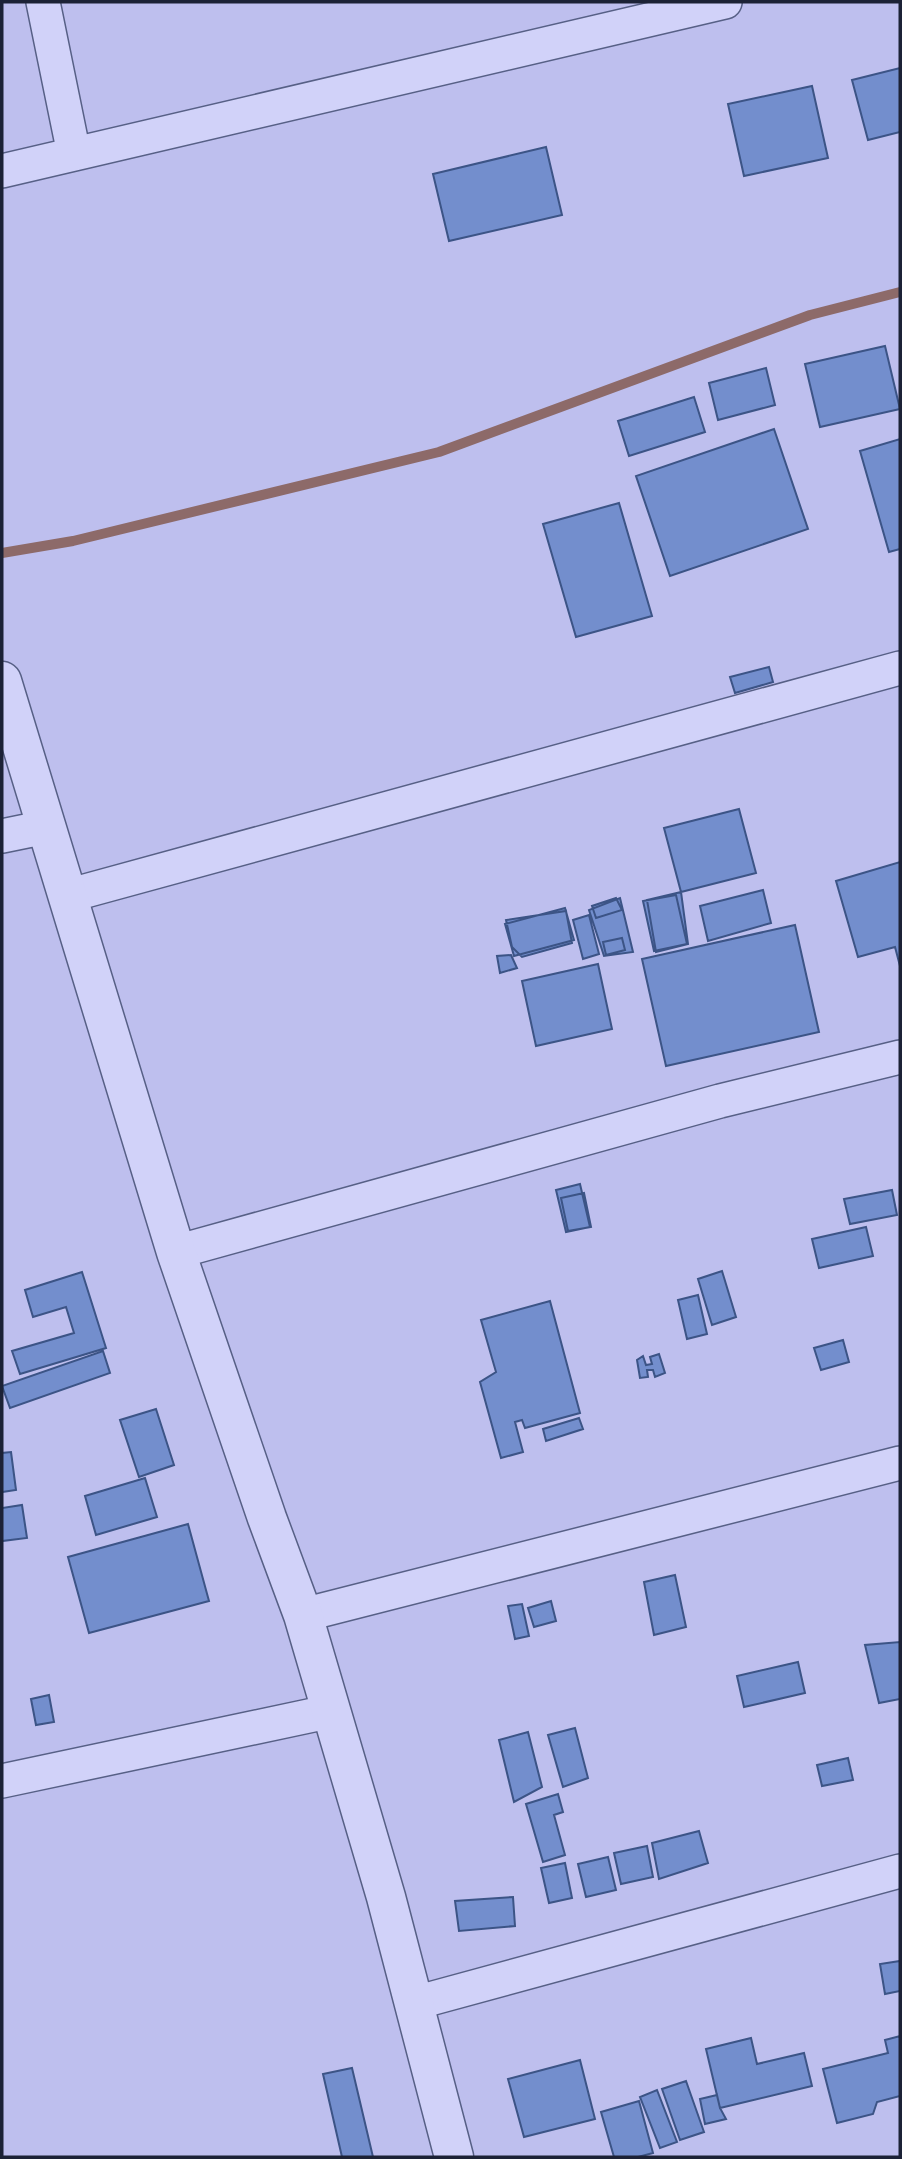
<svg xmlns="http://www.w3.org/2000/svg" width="902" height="2159" viewBox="0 0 902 2159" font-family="Bitter,serif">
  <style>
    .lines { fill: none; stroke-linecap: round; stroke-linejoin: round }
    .stream { stroke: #8d6a69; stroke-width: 10 }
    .building { fill: #738ecd; stroke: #3c5486; stroke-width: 2 }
    .minor-casing { stroke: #576086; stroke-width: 36 }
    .tertiary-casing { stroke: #576086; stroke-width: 41 }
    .minor { stroke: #d1d2f9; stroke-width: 33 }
    .tertiary { stroke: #d1d2f9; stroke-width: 38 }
  </style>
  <rect width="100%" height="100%" fill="#bebfee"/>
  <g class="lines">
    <!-- stream -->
    <path class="stream" d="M2,553L73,541L439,452L810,315L900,292"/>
  </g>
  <!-- building -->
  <path class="building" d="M900,68V132L868,140L852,80Z
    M812,86L828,158L744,176L728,104Z
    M546,147L562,215L449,241L433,174Z
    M885,346L900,409L820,427L805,364Z
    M766,368L775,405L718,420L709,383Z
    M694,397L705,432L629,456L618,421Z
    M774,429L808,529L670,576L636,476Z
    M900,439V549L889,552L860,451Z
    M619,503L652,616L576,637L543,524Z
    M769,667L773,682L735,693L730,677Z
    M739,809L756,873L681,892L664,828Z
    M900,862V966L895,947L858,957L836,881Z
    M763,890L771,923L708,941L700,906Z
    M681,892L688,944L656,952L647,900Z
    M676,895L687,944L654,951L643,901Z
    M616,898L622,910L596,918L592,906Z
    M620,898L633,952L604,956L589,910Z
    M565,908L574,940L514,956L505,924Z
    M566,911L572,943L522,957L512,947L506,920Z
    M589,915L599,954L583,959L573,920Z
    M795,925L819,1032L666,1066L642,959Z
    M622,938L625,950L606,955L603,942Z
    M511,955L517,968L500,973L497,956Z
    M598,964L612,1029L536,1046L522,981Z
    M580,1184L590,1227L566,1232L556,1190Z
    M892,1190L897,1215L850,1224L844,1199Z
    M584,1193L591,1227L568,1231L561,1198Z
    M866,1227L873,1256L819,1268L812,1239Z
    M722,1271L736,1317L712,1325L698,1279Z
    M82,1272L106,1348L20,1374L12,1351L74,1333L66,1307L33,1317L25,1290Z
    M698,1295L707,1334L687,1339L678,1300Z
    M550,1301L580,1413L525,1428L522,1420L515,1422L523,1452L501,1458L480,1382L496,1372L481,1320Z
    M843,1340L849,1362L821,1370L814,1348Z
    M103,1351L110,1373L10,1408L2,1386Z
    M659,1354L665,1373L655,1377L653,1370H647L648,1377L640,1378L637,1360L643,1356L646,1365L652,1364L650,1357Z
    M156,1409L174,1465L139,1477L120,1420Z
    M579,1418L583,1429L546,1441L543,1429Z
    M11,1452L16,1490L2,1492V1453Z
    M145,1478L157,1517L96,1535L85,1496Z
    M22,1505L27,1538L2,1541V1508Z
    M188,1524L209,1601L89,1633L68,1557Z
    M675,1575L686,1627L654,1635L644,1582Z
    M551,1601L556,1621L534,1627L528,1608Z
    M522,1604L529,1636L515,1639L508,1606Z
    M900,1642V1699L879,1703L865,1645Z
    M798,1662L805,1693L744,1707L737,1676Z
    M49,1695L54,1722L36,1725L31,1699Z
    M575,1728L588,1778L563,1787L548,1735Z
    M528,1732L542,1787L514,1802L499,1740Z
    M848,1758L853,1780L822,1786L817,1765Z
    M558,1794L563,1812L554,1815L565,1855L543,1862L526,1804Z
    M699,1831L708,1863L659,1879L652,1843Z
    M647,1846L653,1877L621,1884L614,1853Z
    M608,1857L616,1890L586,1897L578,1864Z
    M565,1863L572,1898L549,1903L541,1868Z
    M513,1897L515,1926L459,1931L455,1901Z
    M900,1961V1991L885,1994L880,1964Z
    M900,2036V2096L877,2102L873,2114L837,2123L823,2069L888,2053L885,2040Z
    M751,2038L757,2064L804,2053L812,2086L720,2108L706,2049Z
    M580,2060L595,2119L524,2137L508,2079Z
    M352,2068L373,2157H342L323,2074Z
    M686,2081L704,2132L680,2140L662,2089Z
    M657,2090L677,2142L660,2148L640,2097Z
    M717,2095L720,2108L726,2119L705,2124L700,2099Z
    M639,2101L653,2153L638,2157H614L601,2112Z"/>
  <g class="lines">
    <!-- minor casing -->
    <g class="minor-casing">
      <path id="minor" d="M43,2L74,154
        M2,171L725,2
        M2,836L46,827
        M67,896L900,668
        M176,1252L720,1101L900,1057
        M303,1615L900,1463
        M2,1781L332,1711
        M415,2003L900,1871"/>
    </g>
    <!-- tertiary casing -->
    <g class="tertiary-casing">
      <path id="tertiary" d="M2,681L176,1252L267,1518L303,1615L386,1897L454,2157"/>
    </g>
    <!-- minor -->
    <use href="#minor" class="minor"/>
    <!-- tertiary -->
    <use href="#tertiary" class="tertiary"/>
  </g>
  <!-- border -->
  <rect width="902" height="2159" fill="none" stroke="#1c2236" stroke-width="7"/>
</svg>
